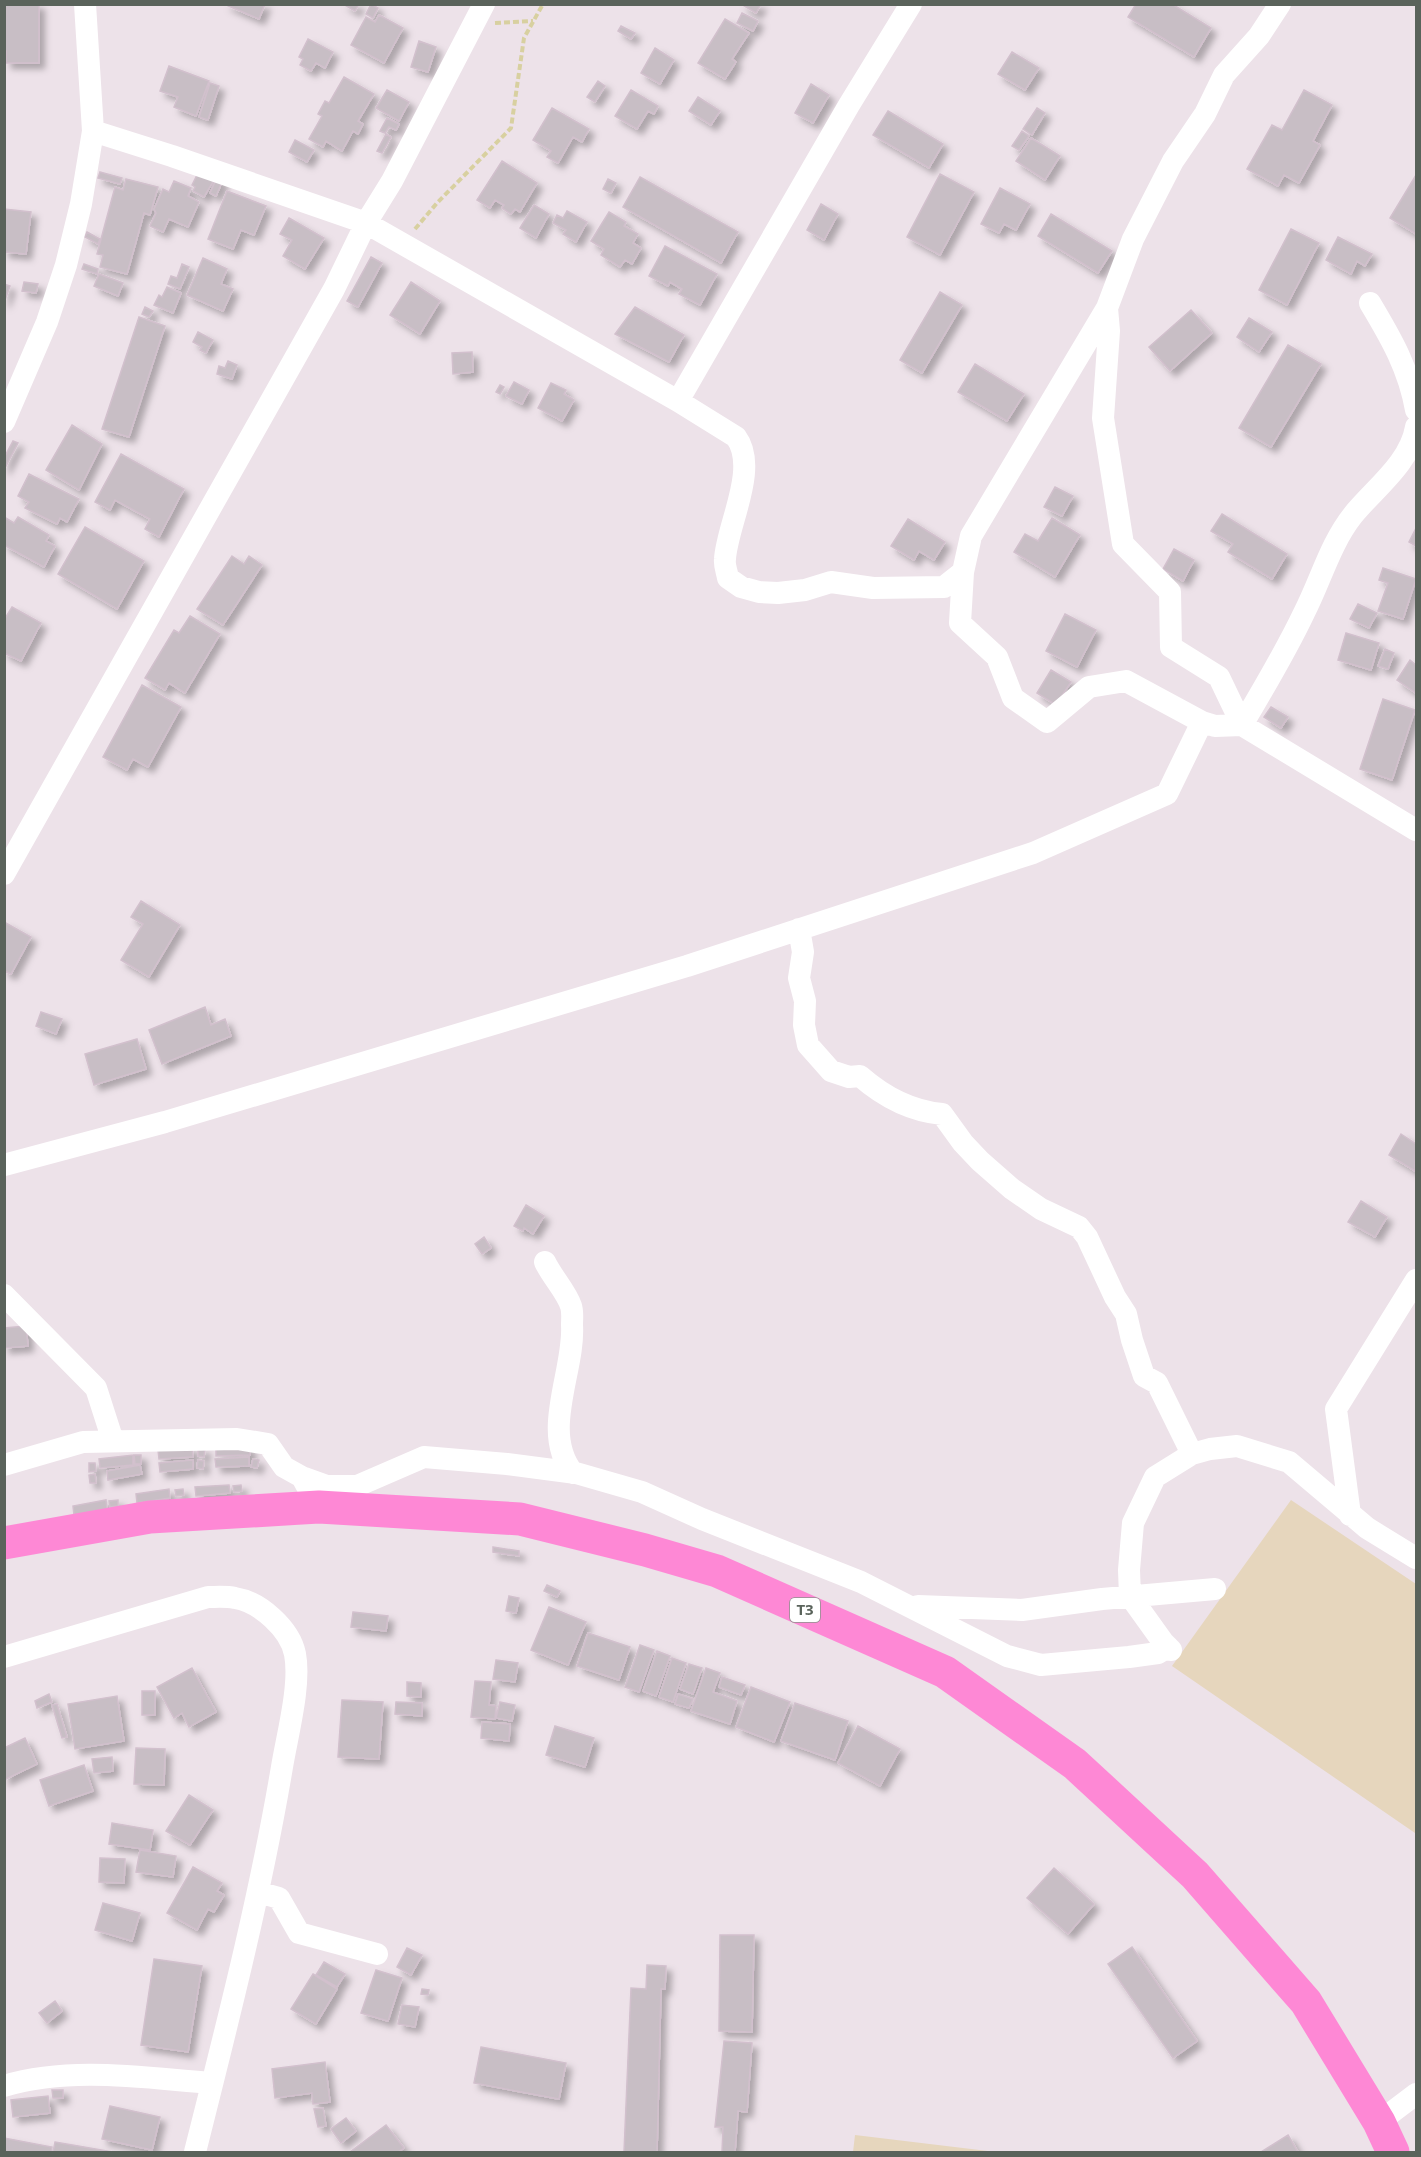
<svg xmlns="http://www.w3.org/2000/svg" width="1421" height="2157" viewBox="0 0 1421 2157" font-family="'Noto Sans',sans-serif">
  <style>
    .green { fill: #e6d6bd }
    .building { fill: #c8bec5; stroke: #d2c0cd; stroke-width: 1.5; filter: url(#shadow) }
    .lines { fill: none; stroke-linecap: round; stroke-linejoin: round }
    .path { stroke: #d8d0a0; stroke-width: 4; stroke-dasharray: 6 3; stroke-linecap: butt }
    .minor { stroke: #fff; stroke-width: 22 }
    .highway { stroke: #fe88d5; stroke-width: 33 }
    .labels { text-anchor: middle; stroke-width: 6; stroke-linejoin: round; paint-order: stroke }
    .shield { fill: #fff; stroke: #8c928c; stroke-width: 1.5 }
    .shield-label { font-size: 15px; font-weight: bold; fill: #5a635b }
  </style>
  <defs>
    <filter id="shadow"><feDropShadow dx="5.5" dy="5.5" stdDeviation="3" flood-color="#0004"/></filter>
  </defs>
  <rect width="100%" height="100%" fill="#ede2e9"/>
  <!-- green -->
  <path class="green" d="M1291,1500L1416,1584V1831L1415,1833L1172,1666Z
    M855,2135L996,2152H853Z"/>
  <!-- building -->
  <path class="building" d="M4,4H39V63H6V51H4Z
    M224,4H265L259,19Z
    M343,4H359L355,11Z
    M371,4L378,8L373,18L366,14Z
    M741,4H761L756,13Z
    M1136,4H1172L1211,28L1194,57L1128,17Z
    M742,13L758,21L753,31L737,23Z
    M379,15L403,28L384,63L351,45L366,17L375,22Z
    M725,19L749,33L732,59L736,62L725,79L698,63Z
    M621,26L635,33L631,39L618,31Z
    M308,39L333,52L325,68L316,63L311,71L300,65L303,59L299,57Z
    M419,41L436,47L428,72L411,67Z
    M655,48L674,60L660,84L641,73Z
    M1012,52L1039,68L1025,90L998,74Z
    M169,66L209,81L196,116L174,107L178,97L160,91Z
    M344,77L374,94L358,121L363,124L358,134L353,131L342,151L326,141L323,147L309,139L322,116L318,114L325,101L329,103Z
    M598,81L605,86L595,102L587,97Z
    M210,83L219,86L208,120L199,117Z
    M811,84L829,95L813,123L795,113Z
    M387,90L409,102L399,121L376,108Z
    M631,90L658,106L654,114L648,111L637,129L615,116Z
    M1304,90L1332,105L1313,141L1320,145L1299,183L1284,175L1278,186L1247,169L1272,125L1282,130Z
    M698,97L720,111L711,125L689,111Z
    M552,108L589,129L582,142L573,137L558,163L547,157L551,151L533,140Z
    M1037,108L1045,113L1032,135L1023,129Z
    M888,111L943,144L929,168L873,135Z
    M387,118L399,124L396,130L389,127L385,133L380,131Z
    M1022,131L1029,136L1019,150L1012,146Z
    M386,134L391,137L382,153L377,151Z
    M1031,138L1060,156L1045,180L1016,161Z
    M295,140L314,150L307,162L289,152Z
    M502,161L537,183L520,212L515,209L511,214L502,208L504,205L495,200L490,208L477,200Z
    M200,169L217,175L204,197L193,191L195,187L192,185Z
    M100,172L122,178L120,184L98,178Z
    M940,174L974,192L940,255L907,237Z
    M1416,175V234L1390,218Z
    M640,177L738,232L721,263L623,207Z
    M217,178L223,180L216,196L210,193Z
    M126,179L158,187L150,215L144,213L127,274L100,267L103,255L97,254L115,187L123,190Z
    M608,179L616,183L611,193L603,189Z
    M174,181L191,188L188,196L199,202L188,227L169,219L163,232L150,226L156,213L154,209L163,189L169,192Z
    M1000,188L1030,204L1016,230L1004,224L999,233L981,224Z
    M227,191L266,206L254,235L241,230L233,249L208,239Z
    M821,204L838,214L824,240L807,230Z
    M534,205L549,214L536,238L520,228Z
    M4,209L31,212L26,254L4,252Z
    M567,211L587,222L576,242L563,234L566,230L553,223L557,215L563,218Z
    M609,212L626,222L624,226L638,234L633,243L641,248L632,264L625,260L620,267L601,255L604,249L591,241Z
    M1051,214L1112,251L1098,273L1038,236Z
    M289,218L324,238L305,269L283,256L292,240L280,234Z
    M1291,229L1319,243L1287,305L1259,290Z
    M87,232L100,239L98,244L85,237Z
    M1338,237L1372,254L1365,266L1357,261L1351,274L1326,260Z
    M665,246L717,274L700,305L679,294L682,289L670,282L668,286L649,276Z
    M371,257L382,263L358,307L347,301Z
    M203,258L227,269L221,284L233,289L223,311L187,295Z
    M84,264L98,269L97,274L82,269Z
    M182,264L189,267L180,289L168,284L171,276L177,278Z
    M99,274L123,283L118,296L94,286Z
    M24,282L38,284L36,293L22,291Z
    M411,282L440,301L420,334L390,315Z
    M4,284L10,286L4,303Z
    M167,287L181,293L173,313L154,305L159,295L162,297Z
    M940,292L962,305L922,373L900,360Z
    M145,307L153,311L149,317L142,314Z
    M635,307L684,335L669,362L615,334Z
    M1191,310L1212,333L1170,371L1149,347Z
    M139,317L165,326L129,437L102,429Z
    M1249,318L1272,332L1259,352L1237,337Z
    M198,332L213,340L206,353L200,350L202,347L193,342Z
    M1288,345L1321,364L1271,447L1239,428Z
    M472,352L473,372L453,374L452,353Z
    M228,361L237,365L232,379L217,374L219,366L225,368Z
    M975,364L1024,394L1007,421L958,392Z
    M514,382L529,390L522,404L506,396Z
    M551,383L566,390L564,394L574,400L562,421L538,408Z
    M500,385L504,387L500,394L496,392Z
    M72,425L102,444L79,490L46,470Z
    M13,441L18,443L4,470V458Z
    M121,454L184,489L159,537L145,529L150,519L115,500L110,510L95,502Z
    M29,474L79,499L67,522L60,518L57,524L25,508L29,502L18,496Z
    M1055,487L1073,496L1062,516L1044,507Z
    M1222,514L1287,554L1272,579L1228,552L1233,544L1211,531Z
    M18,517L49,535L46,541L55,546L44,567L4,545V522L6,518L14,523Z
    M1052,518L1080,535L1055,577L1014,552L1025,534L1038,541Z
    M908,519L945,542L934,560L919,551L914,560L891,546Z
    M85,527L144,561L117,609L58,574Z
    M1416,528V546L1409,542Z
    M1174,549L1194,560L1183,581L1163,569Z
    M232,556L244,564L249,556L262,565L223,625L197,609Z
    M1383,568L1416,579L1403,619L1378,611L1388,583L1379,580Z
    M1358,604L1377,613L1369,628L1350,619Z
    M12,607L41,623L21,661L4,653V620Z
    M1065,614L1096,630L1077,667L1046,651Z
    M190,616L220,634L185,693L169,683L165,690L145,678L174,630L179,633Z
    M1346,633L1379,643L1371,670L1338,660Z
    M1385,649L1394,653L1388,669L1378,666Z
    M1410,660L1416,665V693L1397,680Z
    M1051,670L1071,682L1056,705L1037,693Z
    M142,685L181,707L148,767L133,759L127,770L103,757Z
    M1383,699L1415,710L1392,780L1360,769Z
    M1271,707L1288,717L1281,728L1264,717Z
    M141,901L180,925L149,977L121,960L143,924L131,917Z
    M4,922L31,937L11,974L4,971Z
    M205,1007L211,1025L225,1019L231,1036L162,1064L149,1030Z
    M41,1012L62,1019L56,1034L36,1026Z
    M137,1039L146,1069L94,1085L85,1054Z
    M1401,1134L1416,1144L1415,1171L1389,1155Z
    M1361,1201L1387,1217L1375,1237L1348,1222Z
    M526,1205L544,1216L533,1234L524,1228L523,1231L514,1226Z
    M484,1237L491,1248L482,1254L475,1244Z
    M26,1326L28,1346L4,1348V1328Z
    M250,1446V1455L216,1456V1447Z
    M192,1447L193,1457L159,1459L158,1450Z
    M198,1448L205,1449L204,1457L198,1456Z
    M133,1455V1465L100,1468L99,1459Z
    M134,1455H141V1464H135Z
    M249,1457V1466L216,1467L215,1459Z
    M253,1459L259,1460L257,1468L251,1467Z
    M193,1460V1469L160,1472L159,1463Z
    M198,1460L204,1461L203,1469L197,1468Z
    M89,1463H95L96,1471L89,1472Z
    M140,1465L142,1474L108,1480L107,1471Z
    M95,1474L96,1483H90L89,1475Z
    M229,1485L230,1493L196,1496L195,1487Z
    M241,1485L242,1491L234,1492L233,1486Z
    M169,1489L170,1498L137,1503L136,1494Z
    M183,1489L184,1495L176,1496L175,1490Z
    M106,1500L107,1509L74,1515L73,1506Z
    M118,1500V1506L110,1507L109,1501Z
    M493,1547L519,1551V1556L493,1552Z
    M547,1585L560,1591L557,1597L544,1591Z
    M509,1596L519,1598L516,1613L506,1611Z
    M549,1607L586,1622L568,1665L531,1650Z
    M353,1612L388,1616L386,1631L351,1627Z
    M588,1633L630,1647L619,1680L577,1666Z
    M640,1645L654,1650L639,1692L625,1687Z
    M657,1651L670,1656L656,1696L643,1691Z
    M672,1658L686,1663L673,1702L659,1697Z
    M496,1660L518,1663L515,1682L493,1679Z
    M689,1664L702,1668L693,1694L680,1689Z
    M192,1668L216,1712L189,1727L182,1713L174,1718L157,1687Z
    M706,1668L720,1673L713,1692L737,1701L730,1724L691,1711Z
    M722,1677L745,1685L741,1695L719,1687Z
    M475,1681L491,1682L489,1705L496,1706L495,1719L471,1717Z
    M407,1682L421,1683V1697L407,1696Z
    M751,1687L790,1702L774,1742L736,1727Z
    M142,1691H155V1715H142Z
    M49,1694L52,1702L37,1708L35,1701Z
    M678,1694L693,1699L689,1708L675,1704Z
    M117,1696L124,1741L75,1749L68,1704Z
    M342,1700L383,1702L379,1759L338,1757Z
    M396,1702L422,1703V1716L395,1714Z
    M500,1702L515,1705L512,1721L496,1718Z
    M795,1703L848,1721L835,1760L781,1741Z
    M57,1704L67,1737L62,1738L52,1705Z
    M482,1722L510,1724L509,1741L481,1738Z
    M555,1726L594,1738L585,1767L546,1755Z
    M858,1726L900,1749L880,1786L838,1763Z
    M25,1738L37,1764L4,1780V1748Z
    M136,1748L165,1749L164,1785L134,1784Z
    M112,1757L113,1771L94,1773L92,1759Z
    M84,1765L93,1791L49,1806L40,1780Z
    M189,1795L213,1810L190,1845L166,1831Z
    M112,1823L153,1830L150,1850L109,1844Z
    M140,1850L176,1856L173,1877L136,1872Z
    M100,1858L125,1859L124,1883L99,1882Z
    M193,1867L222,1883L217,1891L224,1895L214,1912L208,1909L197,1930L167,1913Z
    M1054,1868L1094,1904L1068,1934L1027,1898Z
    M103,1903L140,1913L132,1941L95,1930Z
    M720,1935H754L752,2032L719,2031Z
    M1132,1947L1197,2041L1173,2058L1108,1964Z
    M407,1948L422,1955L411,1975L397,1967Z
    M154,1959L202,1966L188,2052L141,2045Z
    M324,1962L345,1974L337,1987L316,1975Z
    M647,1965L666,1966L665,1989H661L657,2152H624L631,1988L646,1989Z
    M376,1970L402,1978L388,2021L361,2013Z
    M313,1974L337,1989L316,2024L291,2009Z
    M422,1989L429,1990L428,1995L421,1994Z
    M55,2001L62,2011L47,2023L39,2013Z
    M402,2005L419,2007L415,2027L398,2024Z
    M724,2041L752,2043L747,2112L738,2111L735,2152H722L723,2127H715Z
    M481,2047L566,2063L559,2099L474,2083Z
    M325,2062L330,2102L313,2104L312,2093L275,2098L272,2069Z
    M52,2090H63V2098H53Z
    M48,2096L50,2113L13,2117L11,2100Z
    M110,2106L160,2117L152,2150L102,2139Z
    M323,2108L326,2126L318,2127L314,2109Z
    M346,2118L356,2131L341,2143L331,2129Z
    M386,2125L404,2148L398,2152H350Z
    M1288,2135L1298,2152H1261Z
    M4,2138L52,2147L51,2152H4Z
    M55,2142L113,2152H53Z"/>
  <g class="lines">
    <!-- path -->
    <path class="path" d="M495,23L533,21
      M415,229L437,203L511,128L524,38L543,4"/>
    <!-- minor -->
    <path class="minor" d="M1280,4L1259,36L1224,75L1205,114L1173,161L1133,239L1107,308L1109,331L1103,418L1123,544L1170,592L1171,647L1219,677L1242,725L1416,830
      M93,131L172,156L366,223L678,401L736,437C759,468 727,525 725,559C724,565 727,572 728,578L741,587L759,592L778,593L805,590L831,582L873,588L944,587L963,572L960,623L997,657L1013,698L1047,722L1089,687L1126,681L1202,722L1215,726L1242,725
      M1370,303C1391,338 1409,369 1416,410
      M678,401L849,105L911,4
      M4,422L47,322L66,265L81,204L93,131L85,4
      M963,572L971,536L1107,308
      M1242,725C1264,688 1286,651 1304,613C1321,580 1330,544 1353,515C1375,488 1410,463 1416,427
      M4,874L334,289L366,223L392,181L484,4
      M799,929L803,952L799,978L805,1001L804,1025L808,1045L831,1071L849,1077L860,1076C884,1097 910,1111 942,1114L963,1143L980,1161L1012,1189L1041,1209L1079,1227L1087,1237L1115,1297L1126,1314L1132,1340L1144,1376L1157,1383L1192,1454L1155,1477L1133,1523L1129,1570L1130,1596L1163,1642L1171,1650
      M4,1165L165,1122L687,966L1033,853L1167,794L1202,722
      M545,1262C552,1277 566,1291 571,1306C573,1312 572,1319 572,1325C575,1371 540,1432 573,1473
      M4,1295L96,1388L113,1441
      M1192,1454L1210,1449L1237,1446L1289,1462L1367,1528L1416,1558
      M4,1465L83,1442L237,1439L268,1444L284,1467L302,1477L309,1490
      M302,1477L327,1486H357L424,1457L507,1464L576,1473L642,1492L702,1519L861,1582L1007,1656L1041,1665L1129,1657L1158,1653L1168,1647
      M1350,1515L1336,1409L1416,1280
      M918,1606L1022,1610L1102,1599L1215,1589
      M4,1657L208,1597C216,1597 226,1596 235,1598C260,1602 290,1629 295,1654C301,1685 287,1736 282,1767C260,1897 227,2025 195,2152
      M258,1892L279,1898L299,1933L377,1954
      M4,2086C72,2066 144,2078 212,2083
      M1379,2122L1416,2094"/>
    <!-- highway -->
    <path class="highway" d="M4,1543L150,1517L319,1507L520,1519L645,1550L717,1571L945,1672L1075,1764L1195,1875L1306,2002L1379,2122L1393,2152"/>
  </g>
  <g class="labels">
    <!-- shield labels -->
    <rect class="shield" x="790" y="1598" width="30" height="24" rx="4.5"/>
    <g class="shield-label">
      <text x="805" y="1615">T3</text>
    </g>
  </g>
  <!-- border -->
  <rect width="1421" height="2157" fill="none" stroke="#5a635b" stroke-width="12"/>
</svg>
